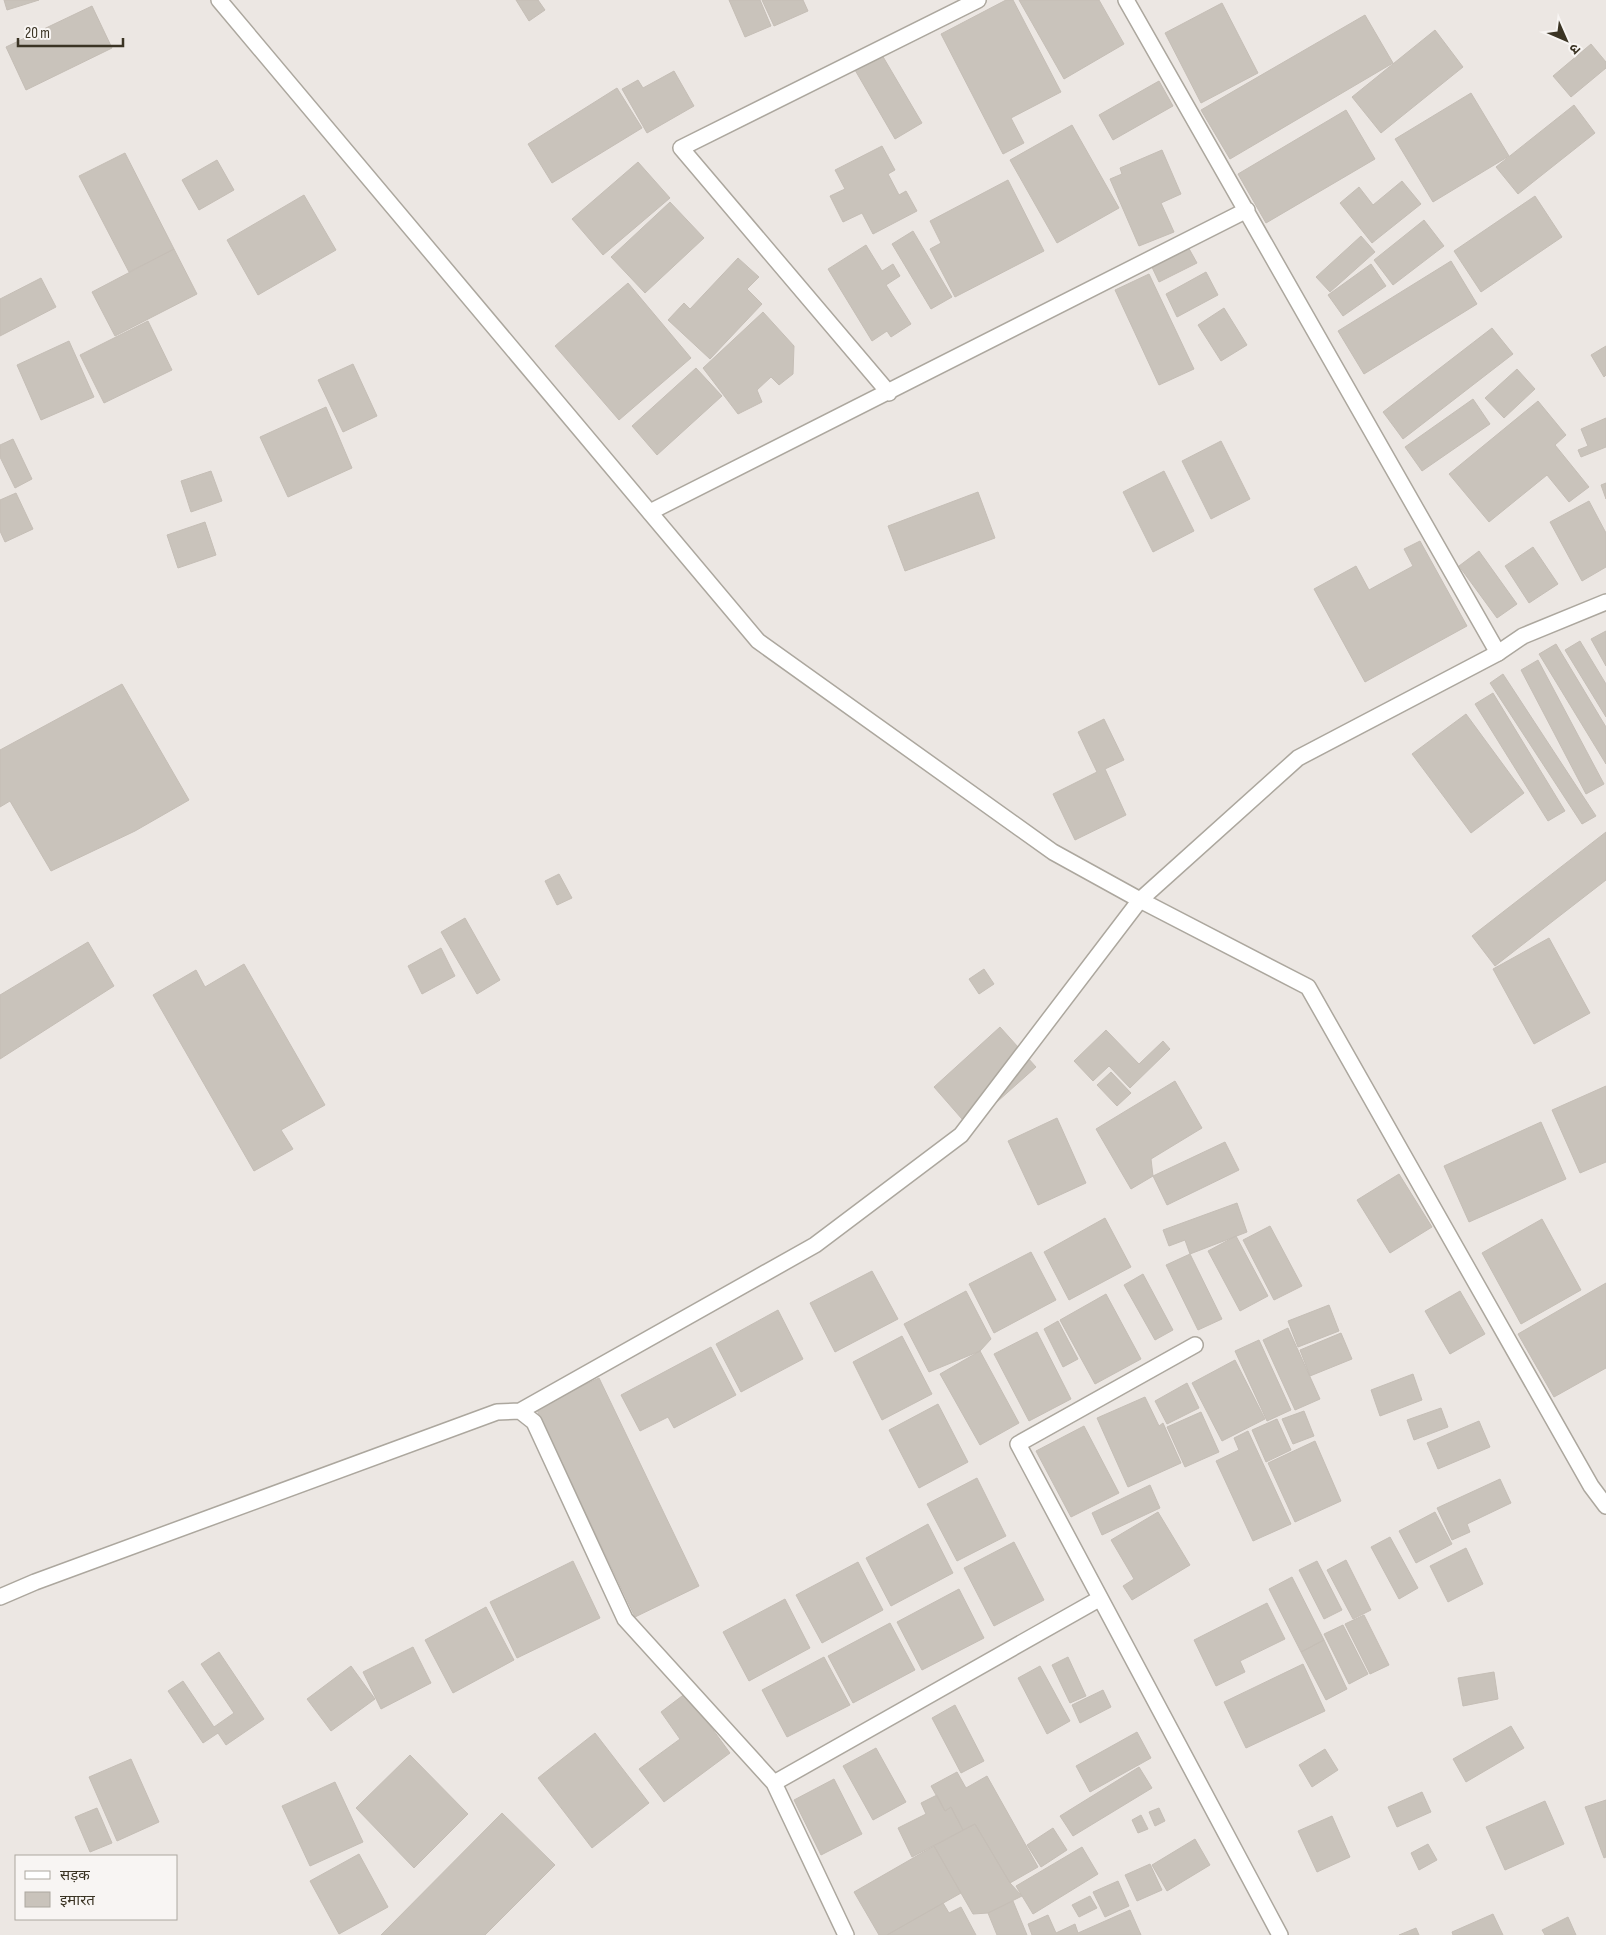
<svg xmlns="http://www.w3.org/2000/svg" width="1606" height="1935" viewBox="0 0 1606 1935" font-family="'Sofia Sans Condensed','Noto Sans Devanagari',sans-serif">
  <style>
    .building { fill: #c9c3bb; stroke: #c5beb6 }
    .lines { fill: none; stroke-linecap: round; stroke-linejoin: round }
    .minor-casing { stroke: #aca79e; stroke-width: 18 }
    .tertiary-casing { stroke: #aca79e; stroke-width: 18 }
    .minor { stroke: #fff; stroke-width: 15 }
    .tertiary { stroke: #fff; stroke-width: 15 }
  </style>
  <rect width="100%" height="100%" fill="#ece7e3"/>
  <!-- building -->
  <path class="building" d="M4,0H39L7,10Z
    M516,0H538L545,10L529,21Z
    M729,0H760L771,26L745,37Z
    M762,0H803L808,11L774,26Z
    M1006,0H1013L1061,92L1011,118L1024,143L1003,154L941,34Z
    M1019,0H1099L1124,44L1064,79Z
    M1222,3L1258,73L1201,103L1165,33Z
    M92,6L112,48L26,90L6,47Z
    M1365,15L1393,63L1230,159L1201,110Z
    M1435,30L1463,67L1381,133L1352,97Z
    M1591,44L1606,62V68L1571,97L1553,76Z
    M882,55L922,123L895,139L855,70Z
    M674,71L694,106L647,133L622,89L638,80L643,88Z
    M1159,81L1173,106L1113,140L1099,115Z
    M617,88L642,128L552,183L528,144Z
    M1471,93L1509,156L1433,202L1395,139Z
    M1574,105L1595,133L1518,194L1496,167Z
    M1346,110L1375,159L1266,223L1238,174Z
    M1072,125L1119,208L1057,243L1010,160Z
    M882,146L895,170L888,174L899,195L906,191L917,211L873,234L862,213L843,222L830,196L845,189L835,170Z
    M1162,150L1181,194L1161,203L1174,232L1139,246L1110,179L1122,174L1120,168Z
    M125,153L174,249L129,272L79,176Z
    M217,160L234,190L199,210L182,180Z
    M638,162L670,198L603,255L572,219Z
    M1008,180L1044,251L955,297L930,249L941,243L930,221Z
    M1402,181L1421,204L1372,243L1340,203L1359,187L1373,205Z
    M304,195L336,250L258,295L227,240Z
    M1535,196L1562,237L1481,292L1454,251Z
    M670,202L704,238L645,293L611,257Z
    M1424,220L1444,246L1393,285L1374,260Z
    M913,231L952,297L931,309L892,244Z
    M1361,236L1375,252L1330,292L1316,277Z
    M866,245L882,271L893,264L900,276L886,285L911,324L891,337L887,331L872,341L828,269Z
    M1187,245L1197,263L1159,282L1150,263Z
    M174,249L197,294L115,336L92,292Z
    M738,258L759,277L747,289L762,304L710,359L668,320L684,303L690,309Z
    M1451,261L1477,304L1364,374L1338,331Z
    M1371,264L1386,286L1343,316L1328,295Z
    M1206,272L1218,295L1177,317L1166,294Z
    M1149,274L1194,369L1159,385L1115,290Z
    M41,278L56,307L0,336V299Z
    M628,283L691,358L619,420L555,346Z
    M1224,308L1247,345L1221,361L1198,325Z
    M763,312L794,346L793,374L779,385L771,377L757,390L762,402L738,414L703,368Z
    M148,321L172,370L104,403L80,355Z
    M1492,328L1513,354L1403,439L1383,412Z
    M69,341L94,397L41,420L17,365Z
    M1606,346V375L1604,377L1591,355Z
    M353,364L377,416L343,432L318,380Z
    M696,368L722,396L657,455L632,426Z
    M1517,369L1535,389L1504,418L1485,398Z
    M1473,399L1490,424L1422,471L1405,447Z
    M1538,401L1566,435L1555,445L1589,487L1569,502L1547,475L1489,522L1449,474Z
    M326,407L352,468L288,497L260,437Z
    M1606,418V447L1581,457L1578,450L1588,446L1581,429Z
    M13,439L32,479L15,488L0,457V445Z
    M1221,441L1250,499L1211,519L1182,461Z
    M211,471L222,501L191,512L181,481Z
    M1164,471L1194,531L1153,552L1123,492Z
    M1606,483V499L1601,485Z
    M978,492L995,538L905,571L888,526Z
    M16,493L33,529L5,542L0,531V500Z
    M1589,501L1606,533V567L1582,581L1550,522Z
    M205,522L216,555L178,568L167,535Z
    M1420,541L1467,626L1365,682L1314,589L1356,566L1369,590L1413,566L1404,549Z
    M1533,547L1558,584L1529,603L1505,566Z
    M1479,551L1517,604L1497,618L1459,566Z
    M1606,631V666L1591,639Z
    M1580,641L1606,684V717L1565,650Z
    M1556,644L1606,727V764L1539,654Z
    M1538,660L1604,784L1586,794L1521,670Z
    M1503,674L1596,816L1582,824L1490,683Z
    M122,684L189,800L135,831L51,871L10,801L0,807V750Z
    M1493,693L1565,811L1548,821L1475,704Z
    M1466,714L1524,793L1471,833L1412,754Z
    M1104,719L1124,760L1105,769L1126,815L1075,840L1053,794L1097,772L1078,732Z
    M1606,832V880L1495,966L1472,936Z
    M559,874L572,898L557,905L545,881Z
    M465,918L500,980L477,994L441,932Z
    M1549,938L1590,1013L1534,1044L1493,969Z
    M88,942L114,986L0,1059V995Z
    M441,948L455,976L422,994L408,966Z
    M244,964L325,1105L281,1130L293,1149L254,1171L153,995L196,970L205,987Z
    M984,969L994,984L979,994L969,979Z
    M1000,1027L1036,1067L969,1127L934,1087Z
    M1106,1030L1139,1064L1163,1041L1170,1049L1130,1088L1109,1066L1093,1081L1074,1061Z
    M1111,1072L1131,1093L1117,1106L1097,1085Z
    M1175,1081L1202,1128L1151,1159L1153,1176L1131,1189L1096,1129Z
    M1606,1086V1162L1580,1173L1552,1110Z
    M1057,1118L1086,1183L1038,1205L1008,1141Z
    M1541,1122L1566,1179L1469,1222L1444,1166Z
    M1225,1142L1239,1170L1167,1205L1153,1176Z
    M1399,1174L1432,1227L1390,1253L1357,1200Z
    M1237,1203L1247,1232L1190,1254L1185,1240L1169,1246L1163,1230Z
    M1105,1218L1131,1267L1069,1300L1044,1252Z
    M1542,1219L1581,1290L1521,1324L1482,1253Z
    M1270,1226L1302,1286L1274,1300L1243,1240Z
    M1236,1236L1268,1296L1240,1311L1208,1251Z
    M1031,1252L1056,1300L994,1333L969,1284Z
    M1190,1254L1222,1319L1198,1330L1166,1265Z
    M872,1271L898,1319L835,1352L810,1303Z
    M1143,1274L1173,1330L1155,1340L1124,1285Z
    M1606,1283V1368L1554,1397L1518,1334Z
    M966,1291L991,1339L980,1351L929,1372L904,1324Z
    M1460,1291L1485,1334L1450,1354L1425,1311Z
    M1106,1294L1141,1359L1095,1384L1060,1320Z
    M1329,1305L1339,1331L1298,1347L1288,1321Z
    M778,1310L803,1359L741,1392L716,1344Z
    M1058,1321L1078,1359L1063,1367L1044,1329Z
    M1288,1328L1320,1399L1295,1410L1263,1340Z
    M1037,1332L1071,1399L1029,1421L994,1354Z
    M1341,1333L1352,1359L1310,1376L1300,1350Z
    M902,1336L932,1394L882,1420L853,1362Z
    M1259,1340L1291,1410L1267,1421L1235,1351Z
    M711,1347L736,1395L674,1428L668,1417L640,1431L621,1395Z
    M980,1351L1019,1423L980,1445L940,1374Z
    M1235,1360L1265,1419L1222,1441L1192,1383Z
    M1413,1374L1422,1400L1380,1416L1371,1390Z
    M599,1378L699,1586L635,1617L536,1408Z
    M1187,1383L1199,1408L1167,1424L1155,1401Z
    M1145,1397L1159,1426L1163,1423L1181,1463L1128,1487L1097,1418Z
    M938,1404L968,1462L919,1488L889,1430Z
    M1441,1408L1448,1427L1414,1440L1407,1420Z
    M1304,1411L1314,1436L1293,1444L1282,1419Z
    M1201,1412L1219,1452L1185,1467L1167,1427Z
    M1277,1419L1291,1450L1266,1462L1252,1430Z
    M1479,1421L1490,1447L1438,1469L1427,1443Z
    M1084,1426L1119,1493L1071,1517L1036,1451Z
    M1248,1431L1291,1524L1253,1541L1216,1461L1239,1450L1234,1438Z
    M1315,1441L1341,1501L1295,1522L1268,1463Z
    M977,1478L1006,1536L957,1561L927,1504Z
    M1500,1479L1511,1503L1467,1524L1470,1532L1452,1540L1437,1508Z
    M1150,1485L1160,1508L1102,1535L1092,1513Z
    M1158,1512L1190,1565L1132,1600L1123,1586L1134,1579L1111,1540Z
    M1435,1512L1452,1544L1416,1563L1399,1531Z
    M928,1524L953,1573L891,1606L866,1558Z
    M1390,1537L1418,1588L1399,1599L1371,1547Z
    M1014,1542L1044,1600L994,1626L964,1568Z
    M1466,1548L1483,1584L1448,1602L1430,1566Z
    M1346,1560L1371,1610L1353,1619L1327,1570Z
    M573,1561L600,1618L517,1658L490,1602Z
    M1317,1561L1342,1610L1324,1619L1299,1570Z
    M858,1562L883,1610L822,1643L796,1595Z
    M1292,1577L1324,1640L1301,1652L1269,1589Z
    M959,1589L984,1638L922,1670L897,1622Z
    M785,1599L810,1648L749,1681L723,1632Z
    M1267,1603L1285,1639L1240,1661L1245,1672L1216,1686L1194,1640Z
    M486,1607L514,1660L453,1693L425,1640Z
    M1364,1615L1389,1665L1370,1674L1345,1624Z
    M890,1623L915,1670L853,1703L828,1656Z
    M1343,1625L1368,1674L1349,1684L1324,1634Z
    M1324,1640L1347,1689L1326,1700L1301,1652Z
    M413,1647L431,1683L381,1709L363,1672Z
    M219,1652L264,1719L226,1745L218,1733L203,1743L168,1691L183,1681L214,1727L234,1713L201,1664Z
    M824,1657L850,1705L787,1737L762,1690Z
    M1068,1657L1086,1696L1070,1703L1052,1665Z
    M1303,1664L1325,1711L1246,1748L1224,1702Z
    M351,1666L375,1699L331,1731L307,1699Z
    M1040,1666L1070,1721L1047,1734L1018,1678Z
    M1494,1672L1498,1699L1463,1706L1458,1678Z
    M1103,1690L1111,1707L1080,1723L1072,1705Z
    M686,1693L730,1753L664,1802L639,1769L680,1739L661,1712Z
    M955,1705L984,1761L961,1773L932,1718Z
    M1511,1726L1524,1748L1466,1782L1453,1759Z
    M1137,1732L1151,1758L1090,1792L1076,1766Z
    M595,1733L649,1803L592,1848L538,1778Z
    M876,1748L906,1802L873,1820L843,1766Z
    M1325,1749L1338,1770L1312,1787L1299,1765Z
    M410,1755L468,1814L414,1868L356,1808Z
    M131,1759L159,1822L117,1841L89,1777Z
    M1139,1767L1152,1788L1073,1836L1060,1816Z
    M957,1772L966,1788L987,1776L1038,1867L1010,1883L975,1824L963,1830L951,1807L945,1811L931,1786Z
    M834,1779L862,1834L821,1855L794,1800Z
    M335,1782L363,1842L310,1866L282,1806Z
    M1422,1792L1431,1812L1397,1827L1388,1807Z
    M937,1795L945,1811L951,1807L963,1830L912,1857L898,1828L926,1814L921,1803Z
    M1606,1800V1857L1604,1858L1585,1807Z
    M1545,1801L1564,1844L1505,1870L1486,1827Z
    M97,1808L112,1843L90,1852L75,1817Z
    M1159,1808L1165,1821L1155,1826L1149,1812Z
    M502,1813L555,1865L485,1935H381Z
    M1141,1815L1148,1829L1138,1833L1132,1820Z
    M1332,1816L1350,1857L1317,1872L1298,1831Z
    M975,1824L1010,1883L1022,1896L988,1913L973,1914L934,1846Z
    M1053,1828L1067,1850L1041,1867L1027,1845Z
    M1195,1839L1210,1865L1167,1891L1152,1865Z
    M1428,1844L1437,1860L1419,1870L1411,1853Z
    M934,1846L961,1893L887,1935H879L854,1892Z
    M1082,1847L1098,1874L1033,1914L1016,1886Z
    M359,1854L388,1907L339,1934L310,1881Z
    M1150,1864L1162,1890L1137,1901L1125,1875Z
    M1118,1881L1129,1906L1105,1917L1093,1892Z
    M1090,1896L1097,1908L1079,1917L1072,1905Z
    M1013,1901L1027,1935H997L988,1913Z
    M943,1903L949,1913L961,1907L976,1935H887Z
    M1130,1910L1141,1935H1032L1028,1924L1048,1915L1056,1933L1075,1924L1078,1933Z
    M1493,1914L1503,1935H1453L1452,1932Z
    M1568,1917L1576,1935H1545L1542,1930Z
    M1416,1928L1419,1935H1399Z"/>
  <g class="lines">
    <!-- minor casing -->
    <g class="minor-casing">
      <path id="minor" d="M1126,0L1498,653
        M889,393L681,148L978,0
        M650,512L1247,210
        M1195,1345L1018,1444L1280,1935
        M520,1411L815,1245L961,1135L1140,900
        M0,1597L35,1582L497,1412L520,1411L534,1422L625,1619L774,1783L846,1935
        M774,1783L1099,1599"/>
    </g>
    <!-- tertiary casing -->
    <g class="tertiary-casing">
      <path id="tertiary" d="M219,0L758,641L1053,852L1140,900L1308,987L1591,1486L1606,1506
        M1140,900L1298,758L1498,653L1523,636L1606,602"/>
    </g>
    <!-- minor -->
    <use href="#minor" class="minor"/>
    <!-- tertiary -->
    <use href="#tertiary" class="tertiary"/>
  </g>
  <!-- legend -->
  <rect x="15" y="1855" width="162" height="65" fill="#f8f5f3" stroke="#aca8a0"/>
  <rect x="25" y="1871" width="25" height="8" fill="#ffffff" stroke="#aca8a0"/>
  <text x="60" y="1880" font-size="15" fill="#3b3424">सड़क</text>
  <rect x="25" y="1892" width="25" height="15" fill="#c9c3bb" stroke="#aca8a0"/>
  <text x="60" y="1905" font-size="15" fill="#3b3424">इमारत</text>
  <!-- north arrow -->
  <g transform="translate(1566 40) rotate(135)" stroke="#f8f5f3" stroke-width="4" paint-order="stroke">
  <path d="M0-4L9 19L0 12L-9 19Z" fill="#3b3424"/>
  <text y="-8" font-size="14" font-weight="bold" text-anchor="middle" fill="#3b3424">उ</text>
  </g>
  <!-- scale -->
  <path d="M18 38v8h105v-8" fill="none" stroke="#3b3424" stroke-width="2.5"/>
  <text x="25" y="38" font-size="15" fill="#3b3424" stroke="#f8f5f3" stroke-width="4" paint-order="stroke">20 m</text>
</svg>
